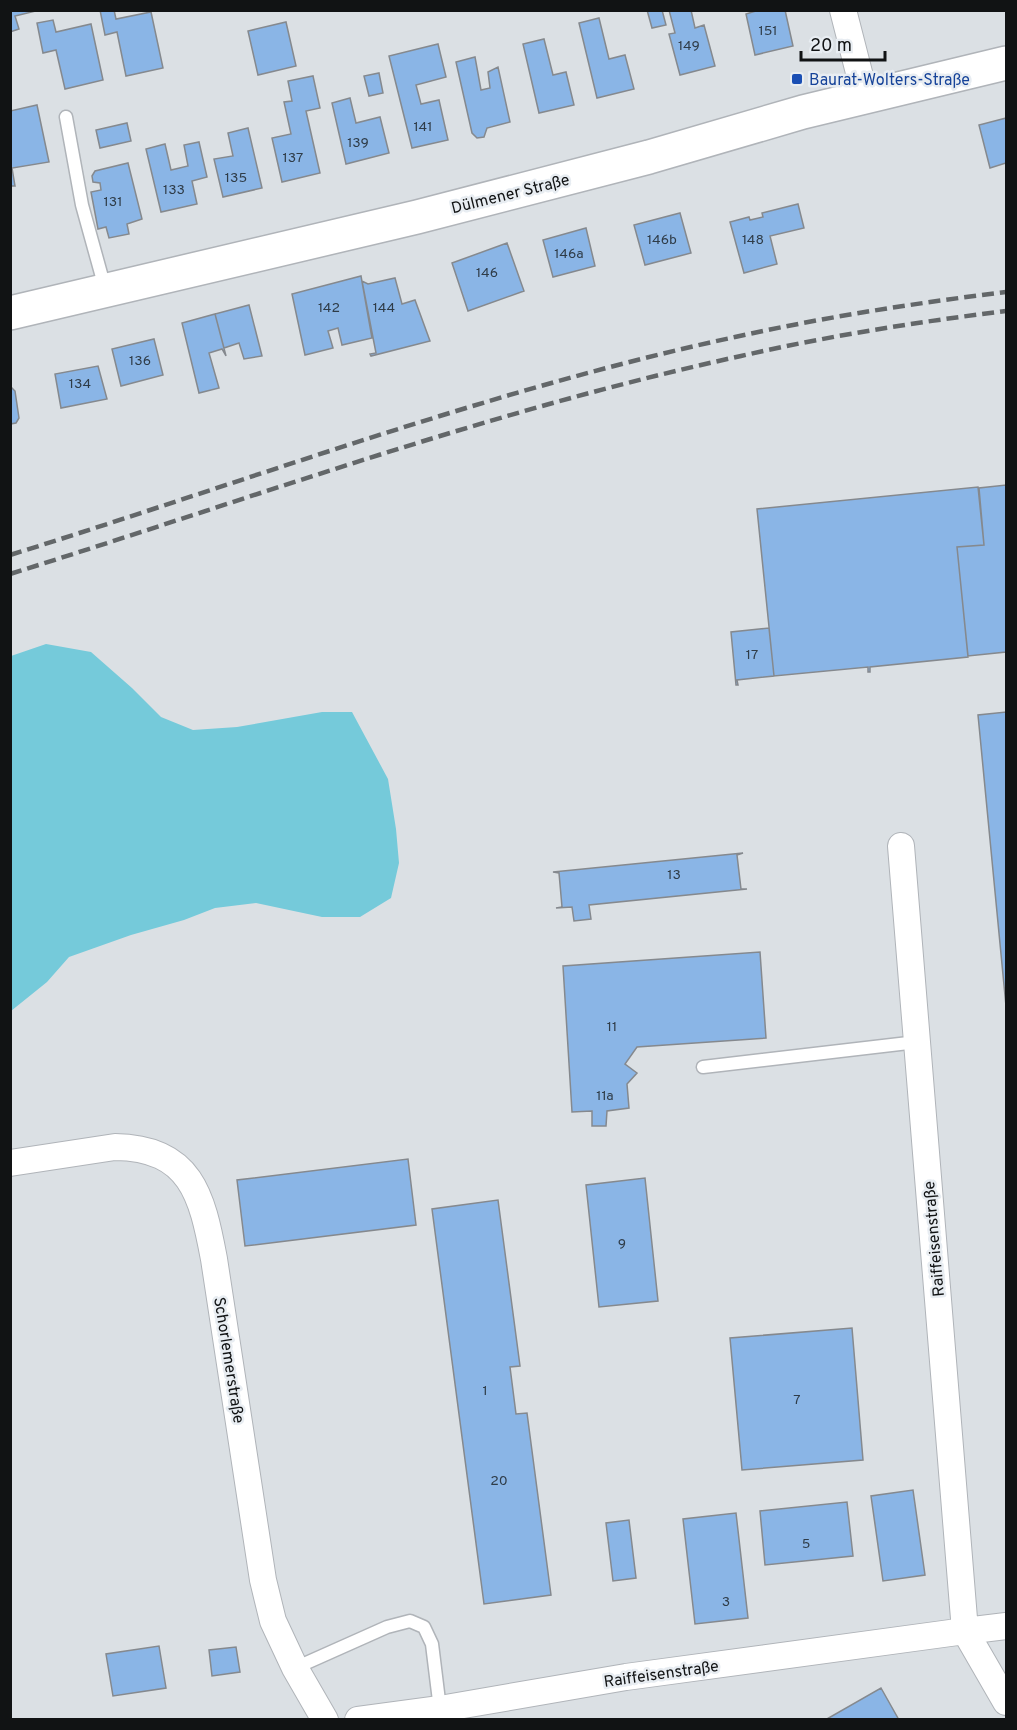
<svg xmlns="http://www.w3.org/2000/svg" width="1017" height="1730" viewBox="0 0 1017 1730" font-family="Overpass,sans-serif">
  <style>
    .water { fill: #75cada }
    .building { fill: #8ab5e6; stroke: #85898e; stroke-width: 1.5 }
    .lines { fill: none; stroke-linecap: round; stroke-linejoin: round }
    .lane-casing { stroke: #b0b4b9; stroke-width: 15 }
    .street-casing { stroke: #b0b4b9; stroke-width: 28 }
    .secondary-casing { stroke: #b0b4b9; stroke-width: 36 }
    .lane { stroke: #fff; stroke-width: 12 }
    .street { stroke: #fff; stroke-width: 26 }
    .secondary { stroke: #fff; stroke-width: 33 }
    .rail { stroke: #636769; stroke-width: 4.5; stroke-dasharray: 12 6; stroke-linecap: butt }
    .transit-dot { fill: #1a4fb4; stroke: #e8edf2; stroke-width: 2 }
    .labels { text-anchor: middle; stroke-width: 5; stroke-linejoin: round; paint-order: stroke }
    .number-label { font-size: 14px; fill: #2f3c48 }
    .transit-label { font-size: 16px; fill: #164399; stroke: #e8edf2; text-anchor: start }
    .street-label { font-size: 16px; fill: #111314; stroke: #e8edf2 }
  </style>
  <rect width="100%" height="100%" fill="#dbe0e4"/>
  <!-- water -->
  <path class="water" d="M46,644L91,652L132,688L161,717L193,730L237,727L322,712H352L388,779L396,829L399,863L391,898L360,917H322L256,903L215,908L184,920L131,935L69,957L47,982L11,1011V656Z"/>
  <!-- building -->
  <path class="building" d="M10,10H36V11L15,16L19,29L10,32Z
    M100,10H114L116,19L151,12L163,68L126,76L117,32L105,35Z
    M647,10H662L666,25L652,28Z
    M669,10H691L695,28L704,25L715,66L680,75L669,34L675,33Z
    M785,10L793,46L755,55L746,14L759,10Z
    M599,18L609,59L625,55L634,89L597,98L579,23Z
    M53,20L56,32L91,24L103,80L65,89L56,50L43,53L37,23Z
    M286,22L296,66L258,75L248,31Z
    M544,39L553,75L566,72L574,105L539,113L523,44Z
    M438,44L446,77L416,85L421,104L439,100L448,140L412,148L389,56Z
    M475,57L481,90L490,88L488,72L498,67L510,122L487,128L484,137L477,138L472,133L456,62Z
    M379,73L383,93L369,96L364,76Z
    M313,76L320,108L306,111L320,173L282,182L272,138L291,134L284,102L292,101L288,81Z
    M350,98L356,123L380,117L389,153L346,164L332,103Z
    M37,105L49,162L12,168L15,186H10V111Z
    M1006,118V163L990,168L979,125Z
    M127,123L131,141L100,148L96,130Z
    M248,128L262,188L223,197L214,159L233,156L228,133Z
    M199,142L207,177L192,181L197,204L161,212L146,149L165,144L171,170L188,166L184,145Z
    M128,163L142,219L127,224L129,234L109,238L106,227L98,229L91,192L101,190L100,183L93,182L92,176L95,171Z
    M798,204L804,228L770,236L777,264L744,273L730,222L749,217L750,220L763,217L762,213Z
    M680,213L691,253L645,265L634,225Z
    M586,228L595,266L553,277L543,240Z
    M507,243L524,291L468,311L452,263Z
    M361,276L372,338L342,345L338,328L328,331L333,348L305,355L292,294Z
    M395,278L402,304L415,300L430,341L371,356L370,354L376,353L362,281L368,284Z
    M249,305L262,356L244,359L239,343L224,348L215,314Z
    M215,314L226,356L222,349L209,353L219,388L199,393L182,323Z
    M154,339L163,375L121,386L112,349Z
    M98,366L107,399L61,408L55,374Z
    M10,386L15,391L19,418L16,423L10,424Z
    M1006,485V652L968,656L957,547L984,545L979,488Z
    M978,487L984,545L957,547L968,657L870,667V672H868V667L774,676L757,509Z
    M769,628L774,676L737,680L738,685H736L731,632Z
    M1006,712V1006L978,715Z
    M743,853L737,855L741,889H747L589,905L591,919L574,921L572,907L556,908L562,907L559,873L553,872Z
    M760,952L766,1038L637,1047L625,1064L637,1073L627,1084L629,1108L607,1111L606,1126H592V1111L572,1112L563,966Z
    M408,1159L416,1225L245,1246L237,1180Z
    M645,1178L658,1301L599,1307L586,1185Z
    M498,1200L520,1366L510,1367L516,1414L527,1413L551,1595L484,1604L432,1209Z
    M852,1328L863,1460L742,1470L730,1338Z
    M913,1490L925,1575L883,1581L871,1496Z
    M847,1502L853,1556L765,1565L760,1511Z
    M736,1513L748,1618L695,1624L683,1519Z
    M629,1520L636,1578L613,1581L606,1523Z
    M159,1646L166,1688L113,1696L106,1654Z
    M236,1647L240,1672L212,1676L209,1650Z
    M881,1688L899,1720H825Z"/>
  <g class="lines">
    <!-- lane casing -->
    <g class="lane-casing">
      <path id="lane" d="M66,117L82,205L105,288
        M703,1067L917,1042
        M295,1668L387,1627L410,1621L424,1627L432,1644L440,1709"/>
    </g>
    <!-- street casing -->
    <g class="street-casing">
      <path id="street" d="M843,10L865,96
        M901,846L965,1631L1006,1626
        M10,1163L115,1147C191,1148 202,1195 214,1259L263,1580L273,1621L295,1668L325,1720
        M358,1720L440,1709L626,1677L965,1631L1006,1702"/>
    </g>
    <!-- secondary casing -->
    <g class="secondary-casing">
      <path id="secondary" d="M10,313L417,217L649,157L803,112L1006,63"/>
    </g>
    <!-- lane -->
    <use href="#lane" class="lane"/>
    <!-- street -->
    <use href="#street" class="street"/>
    <!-- secondary -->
    <use href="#secondary" class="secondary"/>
    <!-- rail -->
    <path class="rail" d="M10,555C251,480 489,390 735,337C825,317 916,303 1006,292
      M10,574C253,498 492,410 741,356C828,336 917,322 1006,311"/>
  </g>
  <!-- markers -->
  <rect class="transit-dot" x="791" y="73" width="12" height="12" rx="3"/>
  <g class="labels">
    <!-- number labels -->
    <g class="number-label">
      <text x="768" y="35">151</text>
      <text x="689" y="50">149</text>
      <text x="423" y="131">141</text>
      <text x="358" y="147">139</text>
      <text x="293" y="162">137</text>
      <text x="236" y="182">135</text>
      <text x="174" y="194">133</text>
      <text x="113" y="206">131</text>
      <text x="662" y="244">146b</text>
      <text x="753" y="244">148</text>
      <text x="569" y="258">146a</text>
      <text x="487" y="277">146</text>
      <text x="329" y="312">142</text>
      <text x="384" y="312">144</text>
      <text x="140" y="365">136</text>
      <text x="80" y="388">134</text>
      <text x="752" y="659">17</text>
      <text x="674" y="879">13</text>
      <text x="612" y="1031">11</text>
      <text x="605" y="1100">11a</text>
      <text x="622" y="1248">9</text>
      <text x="485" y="1395">1</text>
      <text x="797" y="1404">7</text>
      <text x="499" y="1485">20</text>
      <text x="806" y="1548">5</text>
      <text x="726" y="1606">3</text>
    </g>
    <!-- transit labels -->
    <g class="transit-label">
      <text x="809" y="85">Baurat-Wolters-Straße</text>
    </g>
    <!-- street labels -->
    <g class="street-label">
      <text transform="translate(510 193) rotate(-14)" y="6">Dülmener Straße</text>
      <text transform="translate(933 1239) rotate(-95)" y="6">Raiffeisenstraße</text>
      <text transform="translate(230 1360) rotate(81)" y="6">Schorlemerstraße</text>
      <text transform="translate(661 1673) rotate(-8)" y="6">Raiffeisenstraße</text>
    </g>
  </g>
  <!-- border -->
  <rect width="1017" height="1730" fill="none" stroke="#111314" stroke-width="24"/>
  <!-- scale -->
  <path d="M801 51v9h84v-9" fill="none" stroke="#111314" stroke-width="3"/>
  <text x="810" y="51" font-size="18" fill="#111314" stroke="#e8edf2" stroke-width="4.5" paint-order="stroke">20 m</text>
</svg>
